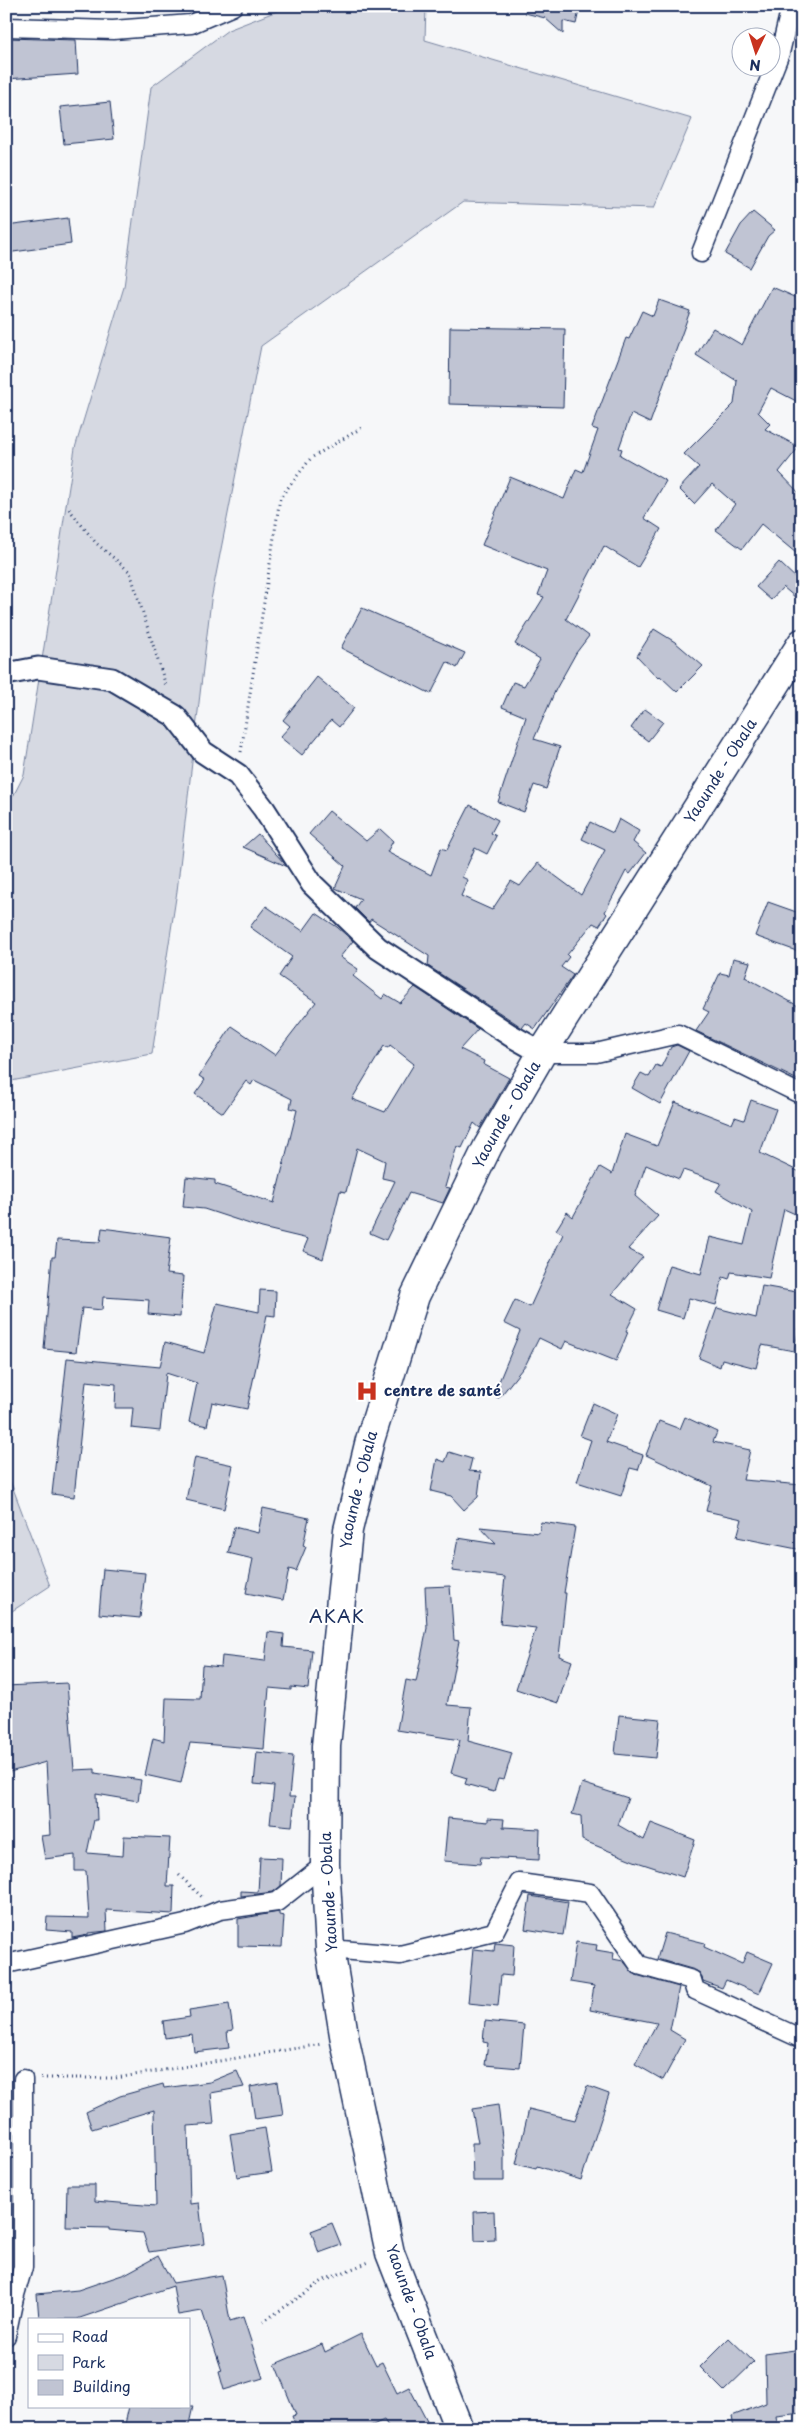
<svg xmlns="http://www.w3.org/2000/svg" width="808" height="2435" viewBox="0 0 808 2435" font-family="'Playpen Sans',sans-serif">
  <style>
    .green { fill: #d6d9e2; stroke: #7884a0 }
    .building { fill: #c0c4d3; stroke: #1b2f5e; fill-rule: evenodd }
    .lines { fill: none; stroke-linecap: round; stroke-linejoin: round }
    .minor-casing { stroke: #1b2f5e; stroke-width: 21 }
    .tertiary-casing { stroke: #1b2f5e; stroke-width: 25 }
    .trunk-casing { stroke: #1b2f5e; stroke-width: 31 }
    .path { stroke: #1b2f5e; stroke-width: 3; stroke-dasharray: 1 4; stroke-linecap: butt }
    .minor { stroke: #fff; stroke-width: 18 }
    .tertiary { stroke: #fff; stroke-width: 21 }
    .trunk { stroke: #fff; stroke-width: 28 }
    .labels { text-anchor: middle; stroke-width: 4; stroke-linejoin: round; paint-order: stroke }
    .street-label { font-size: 15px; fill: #1b2f5e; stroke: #fff }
    .poi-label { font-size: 15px; font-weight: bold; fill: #1b2f5e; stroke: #fff; text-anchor: start }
    .quarter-label { font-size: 18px; letter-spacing: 1px; fill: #1b2f5e; stroke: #fff }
  </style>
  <rect width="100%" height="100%" fill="#f6f7f9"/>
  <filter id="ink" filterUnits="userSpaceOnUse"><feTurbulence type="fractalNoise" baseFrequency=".02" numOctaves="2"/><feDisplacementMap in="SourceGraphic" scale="10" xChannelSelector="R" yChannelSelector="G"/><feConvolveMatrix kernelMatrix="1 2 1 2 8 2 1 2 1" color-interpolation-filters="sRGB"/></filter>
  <g filter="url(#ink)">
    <!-- green -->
    <path class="green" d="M290,6H426L425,40L692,119L654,208L463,202L261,346L211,600L177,891L152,1054L6,1082V810L24,775L75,448L124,287L151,87L228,30Z
      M6,1470L50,1586L6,1615Z"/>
    <!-- building -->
    <path class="building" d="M526,6H580L576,24L563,21V34L545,18L525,13Z
      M6,38L76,40L78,74L6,79Z
      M110,102L114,139L64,144L60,107Z
      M753,212L775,230L768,236L750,268L725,254L741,225Z
      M68,218L71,244L6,253V226Z
      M772,287L802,300V404L771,388L758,412L770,424L765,429L799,447L779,472L802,496V558L761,524L742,549L716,530L735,504L712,484L694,504L679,489L699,467L684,454L734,404L737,381L696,355L713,328L742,345Z
      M659,300L690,311L650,423L631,414L619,448L622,449L620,455L666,481L644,518L661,529L638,567L604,546L566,619L589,636L576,653L556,689L534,739L560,747L546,789L534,785L524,812L498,802L526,717L502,707L513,682L524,686L540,659L515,644L544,597L538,595L547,571L482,545L510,477L564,499L576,469L583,472L598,430L592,428L626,338L629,339L642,311L653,316Z
      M450,327L565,329L563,407L449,404Z
      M779,562L802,584V603L783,587L771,600L756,587Z
      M362,608L465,653L457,668L447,662L431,694L341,648Z
      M654,629L675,642L703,666L677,692L660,676L658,678L637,656Z
      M317,677L354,708L339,727L331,720L302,755L280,737L290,726L283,720Z
      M645,709L663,722L648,741L631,728Z
      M470,805L498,820L491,833L496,836L487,854L475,848L462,877L468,880L461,896L492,910L511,881L520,886L538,863L581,895L605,850L582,839L590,822L613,833L619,819L639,831L633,842L646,853L630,874L626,871L605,912L607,914L599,926L593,923L567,955L569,957L561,967L573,975L535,1029L526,1023L522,1028L517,1024L428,966L429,956L371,919L369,922L355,908L361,899L335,888L345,866L309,834L329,811L366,841L380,829L393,841L387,852L431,875L441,848L447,850Z
      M258,834L285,864L286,866L243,847Z
      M768,902L802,914V953L755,936Z
      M266,906L303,931L316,913L337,927L353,941L340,957L358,969L353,976L382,999L385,994L400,1003L415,987L478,1029L460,1049L484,1061L483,1064L509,1078L480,1128L474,1123L462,1148L457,1146L445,1187L450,1188L443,1203L409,1193L386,1240L370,1233L395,1181L382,1178L385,1161L357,1148L346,1192L340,1191L323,1259L303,1251L308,1239L262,1228L204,1209L183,1207L186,1177L215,1180V1184L274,1203L297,1110L290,1108L292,1099L254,1080L251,1085L246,1081L223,1113L195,1094L205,1080L199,1076L232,1026L275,1055L316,1002L279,976L292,957L250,927ZM390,1045L414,1064L385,1112L352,1099L384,1046L388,1048Z
      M733,958L750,962L745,977L802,1008V1082L696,1031L709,1012L703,1009L720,973L729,975Z
      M677,1045L689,1051L660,1104L632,1088L641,1073L649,1077L656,1065L661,1067L671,1047Z
      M751,1100L776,1109L760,1153L802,1173V1217L784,1209L769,1278L731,1272L729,1279L723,1277L716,1305L689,1298L683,1318L656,1310L669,1265L701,1274L710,1237L744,1245L752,1212L716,1191L721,1183L683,1170L679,1179L646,1165L635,1196L658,1216L628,1249L643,1257L612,1294L637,1309L626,1331L628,1332L616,1361L566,1341L562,1349L539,1338L526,1364L499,1398L493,1396L520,1331L504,1323L515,1300L530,1307L563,1234L556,1230L567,1212L573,1217L600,1167L612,1174L625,1134L657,1146L675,1102L732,1124L735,1117L744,1120Z
      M102,1228L171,1237L166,1274L183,1276L180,1317L148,1314L149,1300L103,1297L102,1310L82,1308L76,1352L44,1349L52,1257H55L57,1240L100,1242Z
      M762,1286L802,1293V1314L794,1351L762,1345L756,1368L722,1359L720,1367L699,1358L717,1308L756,1318Z
      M260,1290L276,1291L275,1316L267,1315L247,1409L212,1402L207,1426L189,1422L197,1383L166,1373L160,1431L131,1428L133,1408H115L116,1384L86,1381L74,1497L52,1494L67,1358L160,1367L165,1342L204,1353L217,1303L259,1312Z
      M593,1403L617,1414L606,1442L643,1455L638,1470L630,1468L621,1496L577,1482L591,1440L580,1436Z
      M685,1417L717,1432L713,1442L750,1450L743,1480L802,1485V1550L737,1537L742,1519L706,1511L712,1486L646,1455L659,1421L680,1429Z
      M449,1452L472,1459L469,1471L481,1472L478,1497L464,1510L451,1496L431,1491L437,1459L445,1462Z
      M195,1457L233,1465L224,1509L186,1500Z
      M263,1508L309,1518L303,1546L306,1547L296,1571L289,1569L283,1600L246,1593L253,1559L228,1553L234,1527L258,1533Z
      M541,1522L575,1527L564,1593H566L559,1656L572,1661L558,1703L516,1689L536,1628L500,1624L505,1577L452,1571L458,1538L496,1544L480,1527L539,1533Z
      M103,1569L145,1573L140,1618L99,1614Z
      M450,1586L454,1640L459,1641L447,1705L471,1707L468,1741L512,1753L504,1780L498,1779L494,1792L465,1784L467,1778L451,1773L460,1740L397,1730L406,1680L416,1682L427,1628L425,1587Z
      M268,1632L284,1634L283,1647L312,1650L308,1689L291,1687V1690L269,1688L264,1749L190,1743L181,1783L145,1775L153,1738L164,1741L166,1698L200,1699L202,1665L221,1667L222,1656L265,1661Z
      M67,1683L74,1770L95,1769V1773L141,1780L138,1801L96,1794L97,1820H94L87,1853L123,1856L124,1836L170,1838L167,1886H174L173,1914L106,1910L107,1931L88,1933V1935L72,1938V1932L46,1930L47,1917L89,1918L86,1871H75V1855L45,1859L41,1836L50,1835L46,1762L6,1773V1747L10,1746L6,1686Z
      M619,1715L660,1719L656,1758L615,1754Z
      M257,1752L293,1756L289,1797H295L292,1826L270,1824L274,1786L254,1784Z
      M582,1783L628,1798L618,1825L644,1840L651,1823L695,1840L683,1877L634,1861L582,1840L581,1816L572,1814Z
      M448,1818L488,1822V1818L504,1819L503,1827L540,1829L539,1860L481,1857L480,1864L444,1861Z
      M260,1857L282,1858L281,1886L273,1892L241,1896V1891L258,1892Z
      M530,1896L568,1902L563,1935L525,1929Z
      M279,1912V1915L284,1916L282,1947L238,1946V1919Z
      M665,1933L705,1943L704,1947L742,1964L747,1952L773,1963L759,1994L726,1980L722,1988L703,1981L700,1973L695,1970L657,1959Z
      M576,1942L597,1945L596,1950L614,1953L613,1959L623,1961L636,1975L679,1987L670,2030L685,2039L663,2080L635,2064L657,2023L590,2010L594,1986L570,1982Z
      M495,1943L514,1945L512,1976L501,1975L498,2006L468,2003L473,1949L494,1951Z
      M229,2004L233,2030L227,2031L229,2048L194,2052L192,2034L165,2038L163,2021L190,2017L189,2010Z
      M485,2021L524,2025L520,2068L485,2065L488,2043L483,2042Z
      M237,2071L244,2087L211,2093L214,2124L188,2126L190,2204L199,2203L204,2244L149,2252L143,2233L109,2230V2228L66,2227L67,2185H95V2201L156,2206L154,2110L92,2129L86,2112L120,2096L163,2084L164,2088L210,2082Z
      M278,2082L283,2115L255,2119L250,2087Z
      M587,2086L609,2094L581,2180L537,2166L536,2169L516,2164L529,2109L575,2120Z
      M498,2105L504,2153V2181H473L472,2143H478L472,2109Z
      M265,2128L272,2172L237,2177L230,2134Z
      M494,2211L495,2240L475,2241L474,2212Z
      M332,2223L341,2245L319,2253L311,2231Z
      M158,2256L173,2283L222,2275L230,2321L243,2317L263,2378L224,2390L219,2372L222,2371L202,2311L178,2315L173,2286L77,2319H39L37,2294L78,2290L125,2274Z
      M361,2334L376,2365L382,2362L397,2393L409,2387L431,2429H390L384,2420L364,2429H297L292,2416L296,2415L275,2364L322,2344L325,2352Z
      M729,2338L754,2362L724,2391L700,2367Z
      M802,2349V2413L776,2416L778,2429H734L732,2416L766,2403L765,2354Z
      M129,2406H193L188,2429H124Z"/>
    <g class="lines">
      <!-- minor casing -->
      <g class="minor-casing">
        <path id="minor" d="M6,27L113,30L191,24L233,6
          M701,253L780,53L791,6
          M542,1053H596L678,1034L798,1093H802
          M330,1949L400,1955L494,1932L519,1883L590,1893L639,1965L692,1980L695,1990L802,2039
          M6,1964L185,1924L220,1910L277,1902L325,1864
          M6,2336L14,2298L23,2267V2079"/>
      </g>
      <!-- tertiary casing -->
      <g class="tertiary-casing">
        <path id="tertiary" d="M6,674L38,668L112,679L175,716L203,752L238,775L264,809L312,884L378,948L510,1035L542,1053"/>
      </g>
      <!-- trunk casing -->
      <g class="trunk-casing">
        <g id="trunk">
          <path id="s1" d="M459,2429L390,2253L345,2041L330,1949L325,1864L326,1746L348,1530L370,1440L415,1296L488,1146L542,1053L802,643"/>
        </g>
      </g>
      <!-- path -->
      <path class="path" d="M69,509L96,543L130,572L166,686
        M241,752L280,498L311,458L363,427
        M179,1875L203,1898
        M41,2078H116L322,2044
        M263,2322L324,2280L369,2262"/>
      <!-- minor -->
      <use href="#minor" class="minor"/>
      <!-- tertiary -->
      <use href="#tertiary" class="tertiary"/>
      <!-- trunk -->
      <use href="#trunk" class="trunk"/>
    </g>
  </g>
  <!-- icons -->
  <defs>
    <g id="hospital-bare" transform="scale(1.725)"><path d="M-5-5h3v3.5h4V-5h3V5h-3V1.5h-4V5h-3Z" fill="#c8321e" stroke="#fff" stroke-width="2.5" paint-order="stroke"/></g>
  </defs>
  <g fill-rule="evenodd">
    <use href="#hospital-bare" x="367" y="1391"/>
  </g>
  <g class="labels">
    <!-- street labels -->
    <g class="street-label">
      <text dy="5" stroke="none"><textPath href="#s1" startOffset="1771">Yaounde - Obala</textPath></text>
      <text dy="5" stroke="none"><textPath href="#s1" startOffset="1366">Yaounde - Obala</textPath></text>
      <text dy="5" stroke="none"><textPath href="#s1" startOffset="961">Yaounde - Obala</textPath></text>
      <text transform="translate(329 1892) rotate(-93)" y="5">Yaounde - Obala</text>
      <text transform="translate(411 2302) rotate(70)" y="5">Yaounde - Obala</text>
    </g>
    <!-- poi labels -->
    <g class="poi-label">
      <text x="384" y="1396">centre de santé</text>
    </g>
    <!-- quarter labels -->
    <g class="quarter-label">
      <text x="337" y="1623">AKAK</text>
    </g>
  </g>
  <!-- margin -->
  <rect width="808" height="2435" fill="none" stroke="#fff" stroke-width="25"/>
  <rect x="12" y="12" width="783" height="2410" fill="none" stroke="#1b2f5e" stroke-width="2" filter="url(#ink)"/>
  <!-- legend -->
  <rect x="28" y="2318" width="162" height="90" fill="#ffffff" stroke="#a4acbf"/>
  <rect x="38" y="2334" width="25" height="8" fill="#ffffff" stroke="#a4acbf"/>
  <text x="72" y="2342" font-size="15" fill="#1b2f5e">Road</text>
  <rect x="38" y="2355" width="25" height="15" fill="#d6d9e2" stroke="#a4acbf"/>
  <text x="72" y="2368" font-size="15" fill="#1b2f5e">Park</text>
  <rect x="38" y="2380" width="25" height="15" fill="#c0c4d3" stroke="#a4acbf"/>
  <text x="72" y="2392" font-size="15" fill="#1b2f5e">Building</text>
  <!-- north arrow -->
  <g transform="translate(756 52) rotate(184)"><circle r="24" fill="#ffffff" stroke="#a4acbf"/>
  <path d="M0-4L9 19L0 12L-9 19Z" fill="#c8321e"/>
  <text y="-8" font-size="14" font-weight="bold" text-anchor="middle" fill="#1b2f5e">N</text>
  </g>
</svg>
